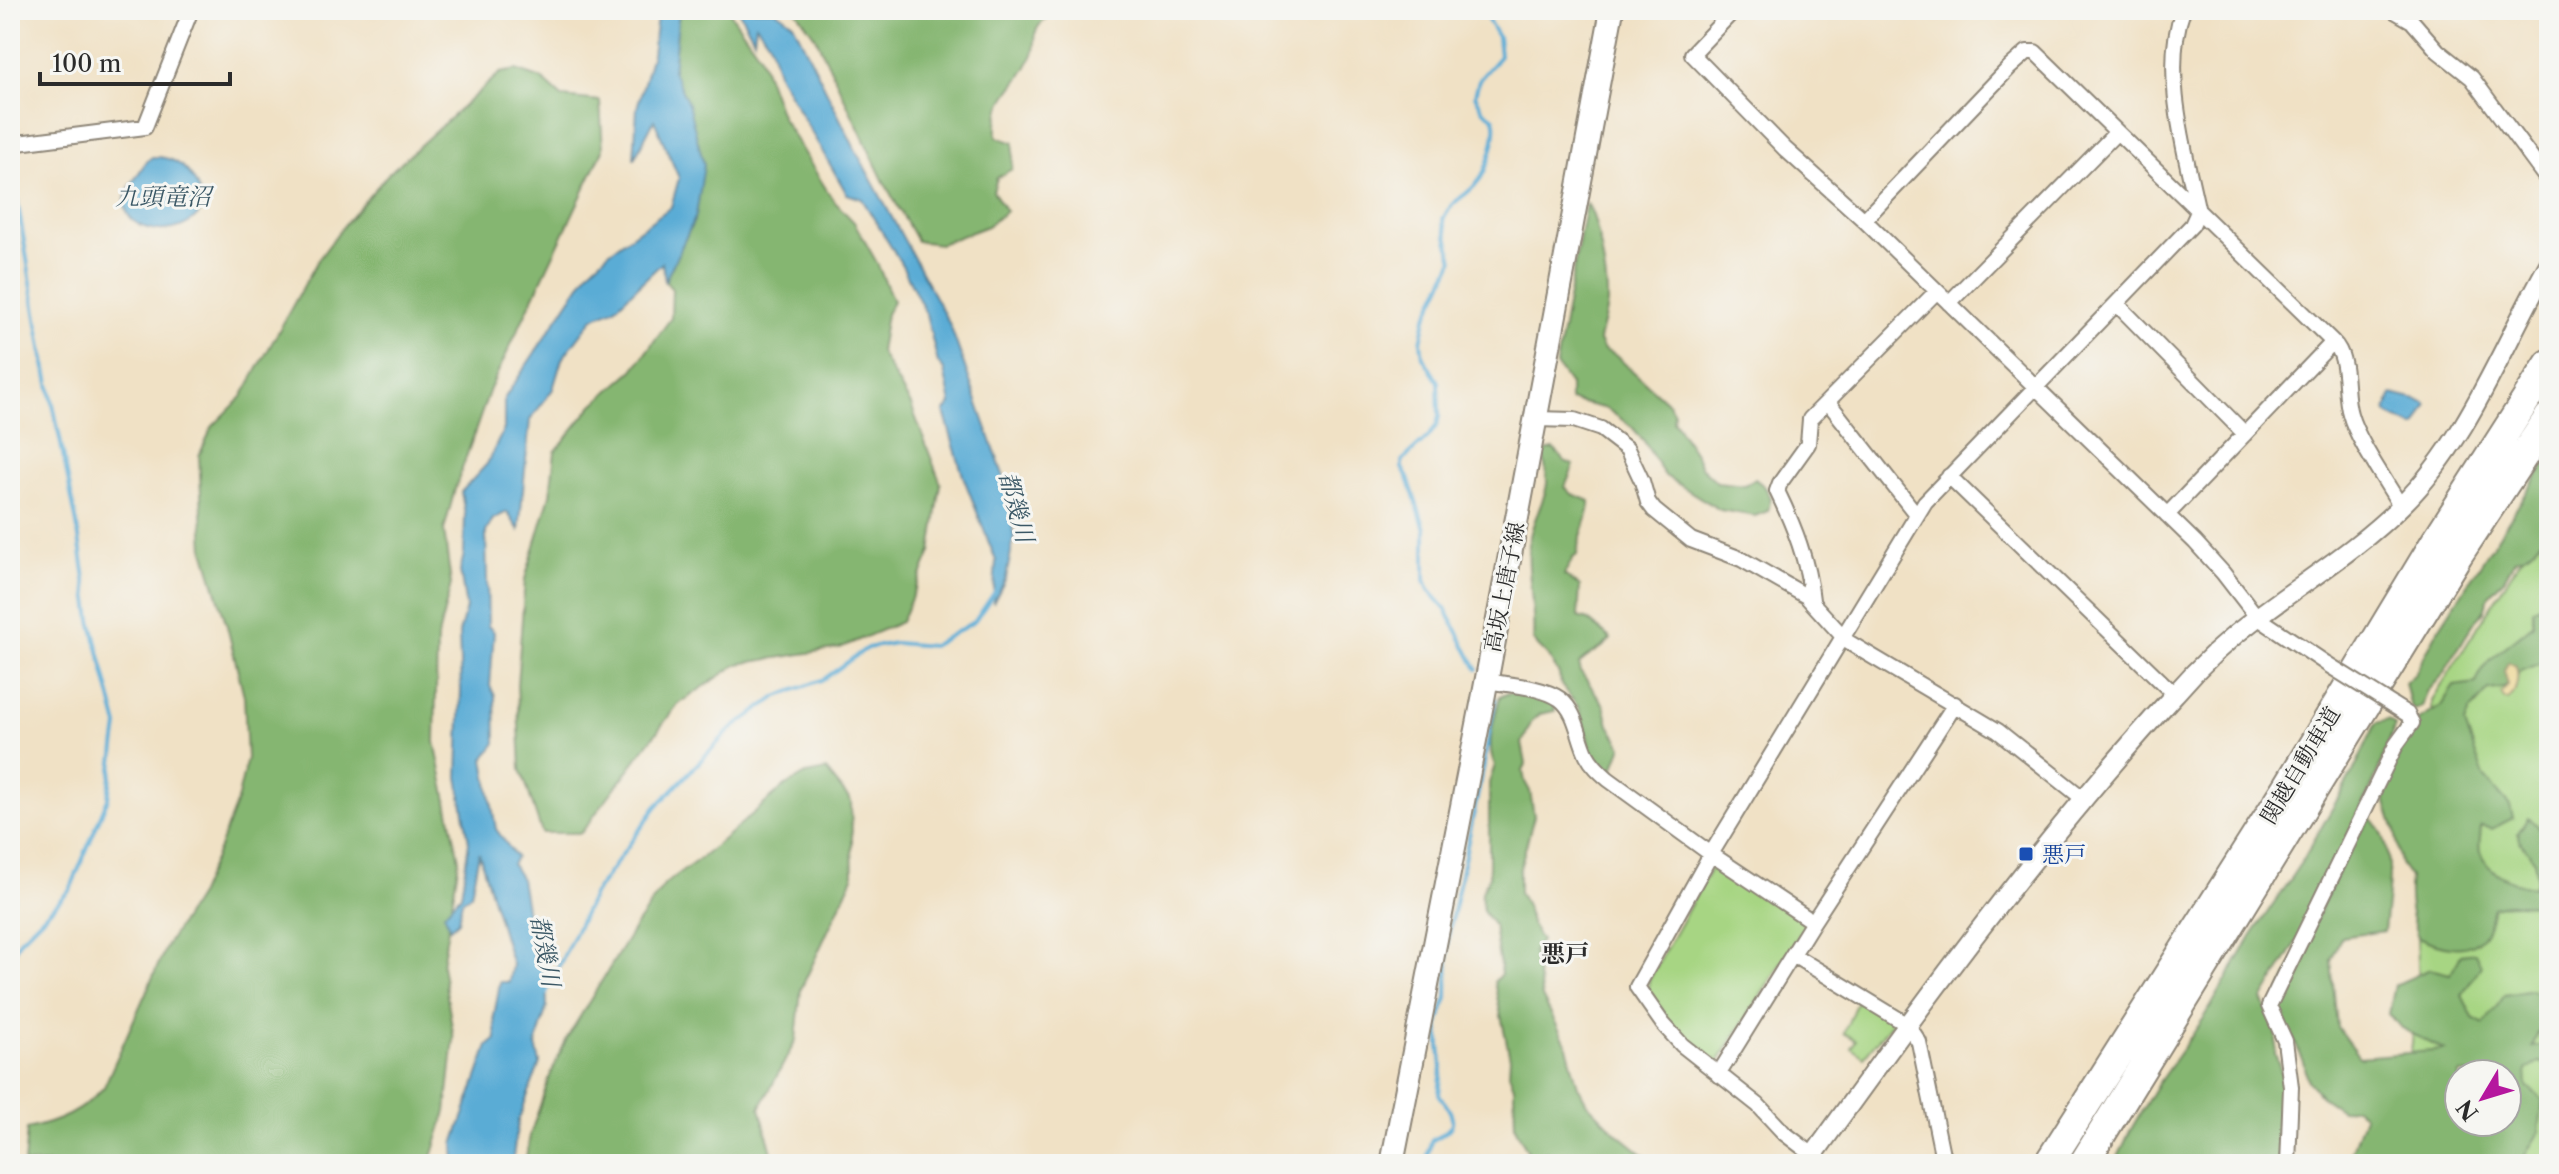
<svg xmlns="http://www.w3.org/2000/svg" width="2559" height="1174" viewBox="0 0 2559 1174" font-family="'Libre Caslon Text','Noto Serif JP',serif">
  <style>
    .green { fill: #a7d583; stroke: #698057; stroke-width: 2; fill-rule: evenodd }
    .forest { fill: #85b671; stroke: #58704e; stroke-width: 2; fill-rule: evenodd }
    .sand { fill: #eeda9e; stroke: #8c8264; stroke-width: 2 }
    .water { fill: #5aacd5; stroke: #426c80; stroke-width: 2 }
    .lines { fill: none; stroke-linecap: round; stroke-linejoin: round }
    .stream { stroke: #5aacd5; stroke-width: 4 }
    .minor-casing { stroke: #8e8678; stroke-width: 18 }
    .tertiary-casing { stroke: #8e8678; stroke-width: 22 }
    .secondary-casing { stroke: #8e8678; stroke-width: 26 }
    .motorway-casing { stroke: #8e8678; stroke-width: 32 }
    .minor { stroke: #fff; stroke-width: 14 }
    .tertiary { stroke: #fff; stroke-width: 18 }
    .secondary { stroke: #fff; stroke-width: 22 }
    .motorway { stroke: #fff; stroke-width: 28 }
    .minor-bridge-casing { stroke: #8e8678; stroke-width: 18; stroke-linecap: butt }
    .minor-bridge { stroke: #fff; stroke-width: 14 }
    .transit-dot { fill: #1a4fb4; stroke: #f6f6f2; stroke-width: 3 }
    .labels { text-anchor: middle; stroke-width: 6; stroke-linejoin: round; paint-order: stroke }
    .street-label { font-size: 22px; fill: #2b2b2b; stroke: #f6f6f2 }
    .transit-label { font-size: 22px; fill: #164399; stroke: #f6f6f2; text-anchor: start }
    .water-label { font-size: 24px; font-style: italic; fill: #3b5866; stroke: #f6f6f2 }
    .neighbourhood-label { font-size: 24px; font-weight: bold; fill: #2b2b2b; stroke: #f6f6f2 }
  </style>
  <rect width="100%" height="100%" fill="#f6f6f2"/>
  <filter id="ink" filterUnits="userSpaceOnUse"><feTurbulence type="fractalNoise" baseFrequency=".0125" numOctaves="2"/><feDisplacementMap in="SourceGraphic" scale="16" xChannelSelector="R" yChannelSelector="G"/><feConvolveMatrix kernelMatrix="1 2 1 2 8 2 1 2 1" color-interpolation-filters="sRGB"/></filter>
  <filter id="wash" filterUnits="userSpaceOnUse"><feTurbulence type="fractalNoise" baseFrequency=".006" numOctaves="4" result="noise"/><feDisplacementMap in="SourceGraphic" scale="32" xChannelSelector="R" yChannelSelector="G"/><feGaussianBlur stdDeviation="1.8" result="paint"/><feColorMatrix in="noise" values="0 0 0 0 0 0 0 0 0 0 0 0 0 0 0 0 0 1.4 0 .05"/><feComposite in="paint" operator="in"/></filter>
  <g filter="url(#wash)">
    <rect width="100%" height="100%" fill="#f0e1c5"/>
    <!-- green -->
    <path class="green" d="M2549,514V1164H2406V1092L2419,985L2413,846L2433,751L2432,700ZM2459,1074H2507V1122H2459Z
      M1714,863L1804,921V927L1717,1064L1675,1029L1648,990L1649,980Z
      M1858,998L1894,1020L1864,1057L1851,1048L1856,1040L1844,1033Z"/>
    <!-- forest -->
    <path class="forest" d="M679,10H728L759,54L782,118L833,200L854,222L877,263L893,301L886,314L880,352L911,405L941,484L931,552L901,622L840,648L738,664L678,704L581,833H542L521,769L517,685L525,579L550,495L555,452L593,405L633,370L671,318L672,289L665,281L696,216L673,71Z
      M796,10H1053C1049,16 1040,23 1037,29C1034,37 1036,46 1033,54C1020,89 994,93 997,137L1014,143L1012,169L997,178L993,191L1006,211L987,226L940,244L917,241L883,180L816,38Z
      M516,70L542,79L562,97L600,101L603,150L490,389L455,489L444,530L451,584L437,640L435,742L459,860L442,965L454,1039L446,1112L430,1164H24L27,1129C58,1122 82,1112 104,1087L167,945L199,894L219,848L237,801L247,758L244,696L227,626L204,550L199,456L212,427L242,397L318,260L345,224L388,174L500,73Z
      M1586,203C1598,214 1608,285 1607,303C1606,316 1601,328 1599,341L1604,350L1615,355L1669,404L1674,413L1673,420L1696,455L1701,467L1717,482L1744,485L1755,479L1765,487L1771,498L1768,511L1755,516L1720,510L1664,475L1644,441L1632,427L1607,409L1570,400V385L1556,365Z
      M1554,449L1564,461L1574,465L1565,487L1572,494L1590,501C1592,514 1577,538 1577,555L1573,558L1564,575L1580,586L1578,617L1588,620L1611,639C1601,651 1589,653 1579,664L1581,672L1604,705L1609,725L1622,746L1613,770L1608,772L1592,753L1579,708L1561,685L1559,674L1547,655L1533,641C1536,607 1526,576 1529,542C1531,522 1546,499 1547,483C1547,473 1544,462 1543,452Z
      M2549,458C2549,495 2559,547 2515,559L2504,579L2489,595L2484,611L2475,621L2441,677L2427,692L2422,707L2414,710L2410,704L2405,683L2415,674L2438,630Z
      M2549,601V660L2521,671L2504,688L2489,690L2470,711L2465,724L2484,777L2510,806L2513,818L2492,829L2481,826C2481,835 2478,845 2480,852C2487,873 2514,884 2533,887L2537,880L2534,860L2521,843L2518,833L2528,818C2556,834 2549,870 2549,897L2545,904C2526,906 2512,901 2493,907C2491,915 2490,926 2485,933C2469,957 2438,946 2418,937C2410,916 2407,899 2410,877L2401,864L2395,831L2384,797L2388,775L2417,721L2440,707L2454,686L2476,683C2486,655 2514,643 2533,624V609Z
      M1508,693L1538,696L1554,704L1555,711L1540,714L1532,721L1522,743L1526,764L1523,771L1525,782L1530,791L1534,816L1519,872V893L1527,906L1531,924L1541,941L1533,951L1542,997L1566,1043L1578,1086L1587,1103L1618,1134L1644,1155L1647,1162L1645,1164H1558L1553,1154L1545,1152L1530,1156L1515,1127L1514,1087L1509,1073L1510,1058L1494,982L1501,974L1494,926L1483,911L1481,894L1489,876V783L1495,765C1485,748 1495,715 1500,697Z
      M2388,720L2395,725L2373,784L2304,930L2262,1000L2277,1031L2275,1054L2289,1092L2279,1164H2115L2130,1131L2155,1088L2206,1015L2251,937L2304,858L2353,772L2376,723Z
      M826,770L851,801L853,877L801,989L796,1040L760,1108L775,1164H525L530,1135L550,1076L567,1038L634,928L665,884L706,854L784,787L806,774Z
      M2371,818C2399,845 2387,896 2384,931L2341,937L2331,960L2337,1027L2359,1057L2444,1050L2401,1028L2389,1014L2395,985L2430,969L2450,974L2461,955L2475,953L2481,966L2462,995L2473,1018L2484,1024L2505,995L2532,990L2543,998L2549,1007L2532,1047L2548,1045L2549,1061L2547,1064L2539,1062L2526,1070L2527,1086L2543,1100L2539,1132L2520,1164H2347L2364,1116L2355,1107L2341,1110L2323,1098L2308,1081L2304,1062L2293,1038L2283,1029L2278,1007L2282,987L2354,840ZM2459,1074H2507V1122H2459Z"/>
    <!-- sand -->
    <path class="sand" d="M2508,662L2515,665C2520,674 2517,693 2508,700H2505L2501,694L2508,685L2504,671Z"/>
    <!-- water -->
    <path class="water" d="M658,10H679L673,71L688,104L704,165L696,216L665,281L662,263L614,309L593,318L562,359L553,389L530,420L519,530L507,512L493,519L486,532L488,626L494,632L490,686L495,696L496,743L484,759L496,829L516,857L512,865L521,879L535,960L546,976L547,1006L536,1045L540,1063L518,1121L512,1164H455L454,1144L488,1046L496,1039L494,1016L500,982H509L512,965L479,853L471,894L462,901L458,921L450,928L444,913L461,895L469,842L458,777L461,690L459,633L466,608L460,571L464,554L465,514L461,492L487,464L504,429V399L589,271L609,252L671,207L679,178L654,120L634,159L637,108L652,54Z
      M738,10H775L793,23L856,151L950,325L1006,483L1014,537L1006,578L993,603L996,561L963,476L944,412L951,404L944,370L938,363L926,314L902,265L862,199L847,194L779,76L769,42L756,24L754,39Z
      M152,157C182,155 201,181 202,210C181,242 122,234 125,199C126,191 132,183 137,176C141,169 145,162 152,157Z
      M2392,394L2425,402L2427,405L2417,425L2414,427L2389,415L2386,411Z"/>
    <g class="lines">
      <!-- stream -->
      <path class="stream" d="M10,20L15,10
        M10,158L43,354L77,524L91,620L118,726L108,798L70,890L20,940L10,958
        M1477,669L1445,608L1429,590L1425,580V529L1408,478L1402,468V461L1428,437L1437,425L1439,416L1438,382L1423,357L1421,342L1426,318L1453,261L1443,219C1453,198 1464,199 1477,183C1487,172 1499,132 1494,118L1483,110L1475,95L1479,80L1500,56L1498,37L1482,10
        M10,876L14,897L10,905
        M545,995L593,895L656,807L729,731L776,697L824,679L867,648L895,643L932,646L975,621L996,590
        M1426,1164L1431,1141C1460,1126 1456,1119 1439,1094L1442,1068L1438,1023L1447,998L1448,937L1484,764L1495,699"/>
    </g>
  </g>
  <g filter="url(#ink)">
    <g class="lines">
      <!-- minor casing -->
      <g class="minor-casing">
        <path id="minor" d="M1734,10L1692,54L1785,149L1864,220L2195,542L2223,573L2257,617L2327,664
          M2393,10L2412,21L2438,51L2472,78L2549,182
          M10,144L145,127L191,10
          M1864,220L2009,68L2027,52H2035L2333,342L2167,515
          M1949,303L2117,132
          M2117,304L2245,434
          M2333,342C2350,358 2343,392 2350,414C2357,440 2386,481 2401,507
          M1828,402L1916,514
          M1536,419L1574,420L1601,429L1627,449L1642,481L1648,502L1654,510L1691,540L1741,559L1806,596L1848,642L1998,731L2085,800
          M1949,476L2174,694
          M1812,600C1808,561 1794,526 1777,491L1780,483L1808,444L1810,419L1937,291
          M1486,681C1508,685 1541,686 1560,699C1577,712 1578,737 1587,755C1592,765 1600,772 1608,779L1711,854L1813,922
          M1793,955L1908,1025L1919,1042L1944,1164
          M1718,1075L1813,922L1955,704
          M1813,1155L1784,1133L1758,1105L1682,1045L1663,1024L1637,987L1711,854L1925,502L2192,225L2198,212C2185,151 2161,70 2183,10
          M1998,1164L2005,1160L2015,1164
          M2288,1164L2291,1087L2285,1041L2269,1006L2396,745L2412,723L2407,714"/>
      </g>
      <!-- tertiary casing -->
      <g class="tertiary-casing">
        <path id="tertiary" d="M1807,1164C1923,1002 2041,841 2175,694C2200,665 2228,639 2259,616C2307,580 2359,548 2402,505C2470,438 2502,346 2549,264"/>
      </g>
      <!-- secondary casing -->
      <g class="secondary-casing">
        <path id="secondary" d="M1392,1164L1484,694L1612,10"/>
      </g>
      <!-- motorway casing -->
      <g class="motorway-casing">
        <path id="motorway" d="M2048,1164L2288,786L2437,539L2549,364
          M2083,1164L2458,555L2549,417"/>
      </g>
      <!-- minor -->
      <use href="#minor" class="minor"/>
      <!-- tertiary -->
      <use href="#tertiary" class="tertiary"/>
      <!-- secondary -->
      <use href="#secondary" class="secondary"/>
      <!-- motorway -->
      <use href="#motorway" class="motorway"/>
      <!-- minor-bridge casing -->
      <g class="minor-bridge-casing">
        <path id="minor-bridge" d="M2327,664L2407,714"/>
      </g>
      <!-- minor-bridge -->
      <use href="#minor-bridge" class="minor-bridge"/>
    </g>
  </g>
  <!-- markers -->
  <rect class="transit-dot" x="2018" y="846" width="16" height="16" rx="4"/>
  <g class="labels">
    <!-- street labels -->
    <g class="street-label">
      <text transform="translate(1504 587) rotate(-79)" y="8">高坂上唐子線</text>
      <text transform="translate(2300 765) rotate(-59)" y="8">関越自動車道</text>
    </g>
    <!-- transit labels -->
    <g class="transit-label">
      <text x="2042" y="862">悪戸</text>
    </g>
    <!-- water labels -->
    <g class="water-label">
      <text x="163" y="205">九頭竜沼</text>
      <text transform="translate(1016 507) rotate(75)" y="8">都幾川</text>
      <text transform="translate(545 951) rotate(80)" y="8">都幾川</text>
    </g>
    <!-- neighbourhood labels -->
    <g class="neighbourhood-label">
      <text x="1565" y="962">悪戸</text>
    </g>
  </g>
  <!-- margin -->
  <rect width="2559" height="1174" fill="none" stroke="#f6f6f2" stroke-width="40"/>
  <!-- north arrow -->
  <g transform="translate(2483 1098) rotate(232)"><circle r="38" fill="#f6f6f2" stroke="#a5a5a2" stroke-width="2"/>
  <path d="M0-6L14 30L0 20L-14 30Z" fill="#b5179e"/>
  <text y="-12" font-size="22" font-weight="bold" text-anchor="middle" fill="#2b2b2b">N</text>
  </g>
  <!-- scale -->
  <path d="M40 72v12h190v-12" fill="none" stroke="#2b2b2b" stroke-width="4"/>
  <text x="52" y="72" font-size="24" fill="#2b2b2b" stroke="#f6f6f2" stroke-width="6" paint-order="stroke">100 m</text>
</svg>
